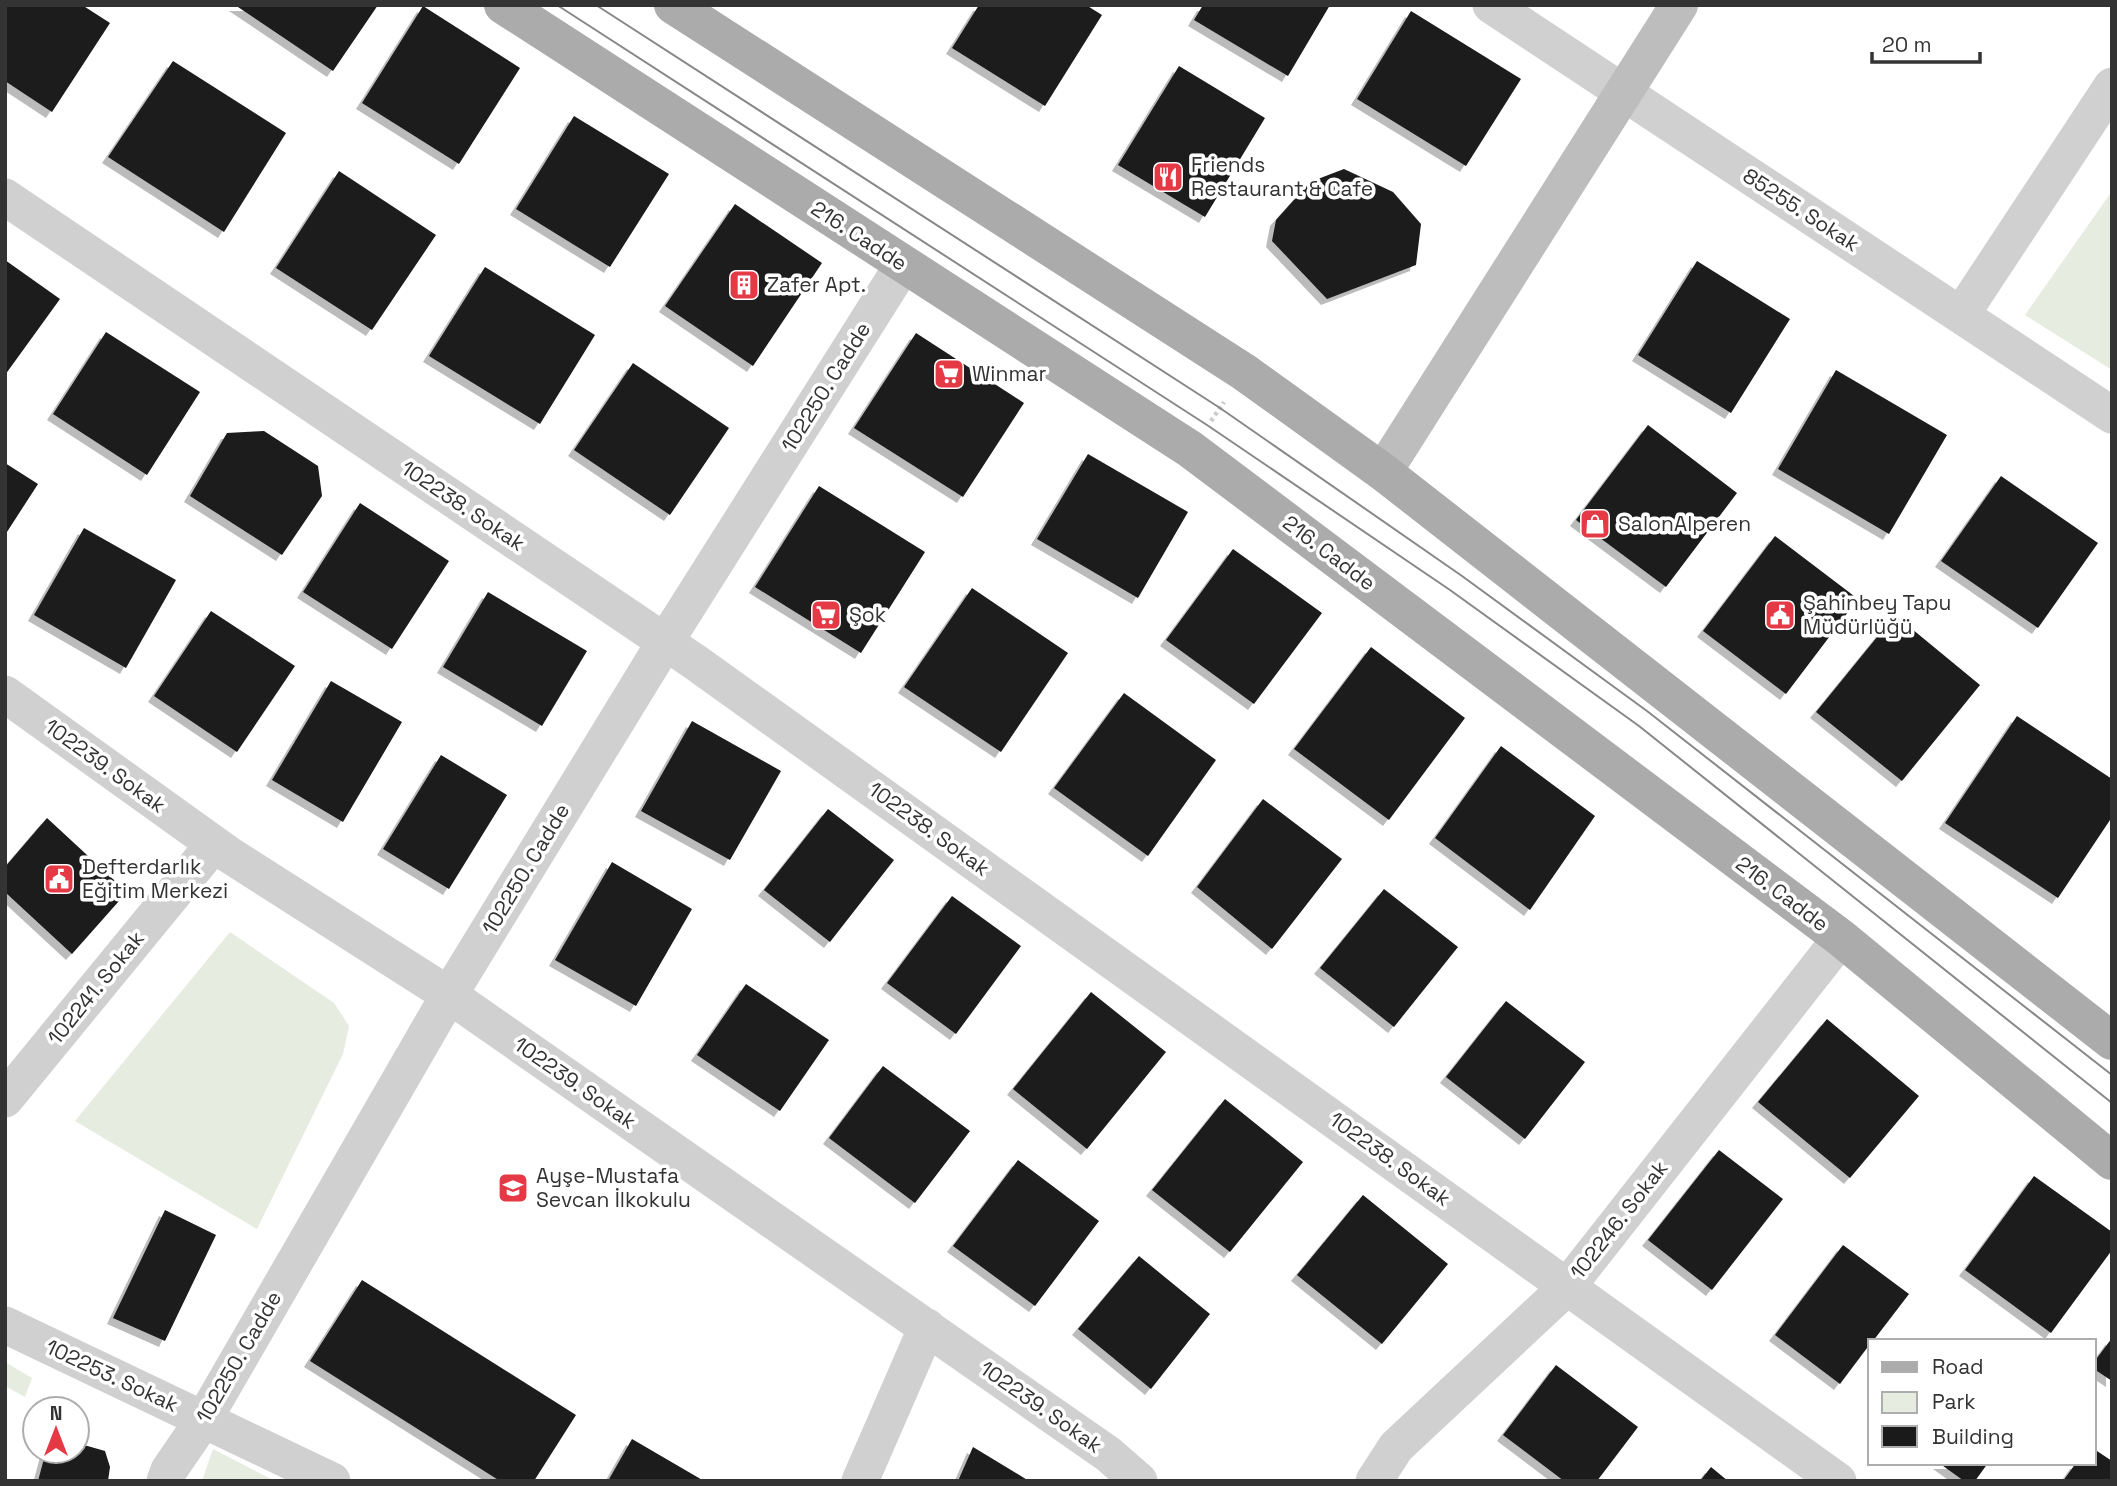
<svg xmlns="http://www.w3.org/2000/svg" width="2117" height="1486" viewBox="0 0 2117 1486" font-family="'Space Grotesk',sans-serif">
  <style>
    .green { fill: #e6ecdf }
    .building { fill: #1a1a1a; filter: url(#shadow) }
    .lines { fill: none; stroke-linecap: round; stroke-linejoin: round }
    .path { stroke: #cdcdcd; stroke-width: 4.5; stroke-dasharray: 3.5 3.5; stroke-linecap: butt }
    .street { stroke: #d0d0d0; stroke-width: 37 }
    .secondary { stroke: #bdbdbd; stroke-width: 38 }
    .primary { stroke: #ababab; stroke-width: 38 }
    .tram { stroke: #888; stroke-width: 2 }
    .labels { text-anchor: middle; stroke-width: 7; stroke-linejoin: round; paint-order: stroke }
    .poi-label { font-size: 21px; fill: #333; stroke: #fff; text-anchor: start }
    .street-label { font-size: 21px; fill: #333; stroke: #fff }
  </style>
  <defs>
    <filter id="shadow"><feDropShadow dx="-6" dy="6" stdDeviation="0" flood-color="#0004"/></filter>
  </defs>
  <rect width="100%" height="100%" fill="#fff"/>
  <!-- green -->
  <path class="green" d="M2112,191V370L2025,315Z
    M230,932L334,1003L349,1026L343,1054L257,1229L75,1121Z
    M5,1362L32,1378L25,1397L5,1386Z
    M213,1449L275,1481H202Z"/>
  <!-- building -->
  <path class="building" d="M5,5H82L110,23L52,112L5,81Z
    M235,5H378L333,71Z
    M979,5H1086L1102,15L1045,106L952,48Z
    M1203,5H1330L1288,76L1194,20Z
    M423,6L520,68L459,164L362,103Z
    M1411,11L1521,79L1466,166L1357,99Z
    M173,61L286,133L224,232L108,157Z
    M1179,66L1265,118L1205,217L1118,165Z
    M574,116L669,174L610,267L516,209Z
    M1344,169L1393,192L1421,224L1416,265L1327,299L1272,241L1276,220L1310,182Z
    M339,171L436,235L372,330L276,268Z
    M735,204L822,263L753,366L665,306Z
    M5,260L60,299L5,375Z
    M1697,261L1790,319L1731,413L1638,355Z
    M485,267L595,335L540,424L429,356Z
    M106,332L200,392L147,475L53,414Z
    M916,333L1024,403L963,497L854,428Z
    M633,363L729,428L670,515L574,450Z
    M1836,370L1947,435L1889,534L1778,469Z
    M1648,425L1737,493L1666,587L1576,520Z
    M264,431L318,466L322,496L282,555L190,496L227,433Z
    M1088,454L1188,512L1138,598L1037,539Z
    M5,463L38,484L5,535Z
    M2001,476L2098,543L2038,628L1941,561Z
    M819,486L925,552L861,653L755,587Z
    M360,503L449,561L392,649L303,592Z
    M84,528L176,580L126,668L34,615Z
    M1775,536L1858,599L1786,694L1703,631Z
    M1233,549L1322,613L1254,704L1166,640Z
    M972,588L1068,653L1001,752L904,687Z
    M488,592L587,651L542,726L443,667Z
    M211,611L295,666L237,752L154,696Z
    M1895,615L1980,685L1902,781L1816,712Z
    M1371,647L1465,718L1389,820L1294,749Z
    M331,681L402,722L343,822L272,780Z
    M1124,693L1216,760L1148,856L1054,788Z
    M2017,716L2112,779V817L2058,898L1945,823Z
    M692,721L781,771L730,860L641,811Z
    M1501,746L1595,816L1530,910L1435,838Z
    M441,755L507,795L449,889L383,849Z
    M1263,799L1342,859L1272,949L1197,887Z
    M828,809L894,860L830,942L764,890Z
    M47,818L127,892L72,954L5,892V867Z
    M612,862L692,909L636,1006L555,960Z
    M1384,889L1458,947L1394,1027L1320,968Z
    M952,896L1021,946L956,1034L887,983Z
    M746,984L829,1040L780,1111L697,1055Z
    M1091,992L1166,1052L1087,1149L1013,1089Z
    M1506,1001L1585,1062L1525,1139L1446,1077Z
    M1827,1019L1919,1096L1850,1178L1758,1102Z
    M883,1066L970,1131L915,1203L829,1138Z
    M1225,1099L1303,1162L1230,1252L1152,1190Z
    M1719,1150L1783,1199L1712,1290L1648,1240Z
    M1018,1160L1099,1221L1035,1306L953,1246Z
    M2034,1176L2112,1232V1250L2051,1333L1965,1270Z
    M1363,1195L1448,1264L1382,1344L1297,1275Z
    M165,1210L216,1235L165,1341L113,1318Z
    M1843,1245L1909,1294L1873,1341H1870V1344L1840,1384L1775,1335Z
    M1139,1256L1210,1314L1151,1389L1078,1329Z
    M362,1280L576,1415L534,1481H500L310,1361Z
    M2112,1338V1381L2094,1369V1362Z
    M1556,1365L1638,1427L1597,1481H1564L1503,1435Z
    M632,1439L704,1481H608Z
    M77,1443L105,1451L110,1467L108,1481H38L46,1451H77Z
    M973,1447L1029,1481H958Z
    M2094,1449L2112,1461V1481H2063L2076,1463H2094Z
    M1939,1463H1988L1975,1481H1964Z
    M1711,1467L1728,1481H1700Z"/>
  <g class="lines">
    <!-- path -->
    <path class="path" d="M1211,421L1224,402"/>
    <!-- street -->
    <path class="street" d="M1491,5L2112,415
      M5,197L695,662L1838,1481
      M1961,315L2112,86
      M5,694L228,854L449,995L1108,1454L1139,1481
      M5,1099L214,844
      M5,1325L332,1481
      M165,1481L169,1470L204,1419L449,995L665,642L903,265
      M860,1481L927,1327
      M1374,1481L1396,1447L1567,1287L1841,938"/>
    <!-- secondary -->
    <path class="secondary" d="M1383,472L1679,5"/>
    <!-- primary -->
    <path class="primary" d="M503,5L1190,449L1841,938L2112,1161
      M673,5L1244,372L1383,472L2112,1041"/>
    <!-- tram -->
    <path class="tram" d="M557,5L1207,425L1450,590L1639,726L2112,1103
      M596,5L1220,408L1462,576L1647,711L2112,1075"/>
  </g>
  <!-- icons -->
  <defs>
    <g id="restaurant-square" transform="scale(1.575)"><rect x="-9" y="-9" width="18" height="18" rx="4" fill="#e63946" stroke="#fff"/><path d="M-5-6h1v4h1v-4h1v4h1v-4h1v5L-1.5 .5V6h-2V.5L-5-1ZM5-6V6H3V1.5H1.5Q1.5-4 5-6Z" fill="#fff"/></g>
    <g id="building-square" transform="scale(1.575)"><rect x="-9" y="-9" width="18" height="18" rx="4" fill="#e63946" stroke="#fff"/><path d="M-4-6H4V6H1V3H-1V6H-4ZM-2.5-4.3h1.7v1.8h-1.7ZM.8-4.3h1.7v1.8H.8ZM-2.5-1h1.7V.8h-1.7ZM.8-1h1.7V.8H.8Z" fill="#fff"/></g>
    <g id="supermarket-square" transform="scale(1.575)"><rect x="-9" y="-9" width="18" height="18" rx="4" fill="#e63946" stroke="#fff"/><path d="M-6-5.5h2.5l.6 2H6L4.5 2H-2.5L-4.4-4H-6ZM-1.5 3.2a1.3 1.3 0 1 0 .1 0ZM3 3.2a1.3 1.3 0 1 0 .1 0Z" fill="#fff"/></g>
    <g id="shop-square" transform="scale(1.575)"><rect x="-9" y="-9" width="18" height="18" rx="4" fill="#e63946" stroke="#fff"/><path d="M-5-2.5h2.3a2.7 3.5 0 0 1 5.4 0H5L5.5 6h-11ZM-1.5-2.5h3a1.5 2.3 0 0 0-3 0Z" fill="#fff"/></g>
    <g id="civic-square" transform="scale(1.575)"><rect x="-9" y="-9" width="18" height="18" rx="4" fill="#e63946" stroke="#fff"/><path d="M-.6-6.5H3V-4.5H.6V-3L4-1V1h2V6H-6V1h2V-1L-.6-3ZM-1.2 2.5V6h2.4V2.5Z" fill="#fff"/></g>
    <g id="school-square" transform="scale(1.575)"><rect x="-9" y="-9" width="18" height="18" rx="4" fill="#e63946" stroke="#fff"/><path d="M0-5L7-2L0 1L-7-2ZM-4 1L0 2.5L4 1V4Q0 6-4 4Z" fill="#fff"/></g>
  </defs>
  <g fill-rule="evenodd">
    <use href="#restaurant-square" x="1168" y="177"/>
    <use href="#building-square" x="744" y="285"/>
    <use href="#supermarket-square" x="949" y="374"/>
    <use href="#shop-square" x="1595" y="524"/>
    <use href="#supermarket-square" x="826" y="615"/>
    <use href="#civic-square" x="1780" y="615"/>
    <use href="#civic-square" x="59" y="879"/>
    <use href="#school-square" x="513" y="1188"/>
  </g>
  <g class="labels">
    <!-- poi labels -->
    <g class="poi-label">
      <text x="1191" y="172">Friends<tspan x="1191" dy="24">Restaurant &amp; Cafe</tspan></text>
      <text x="767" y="292">Zafer Apt.</text>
      <text x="972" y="381">Winmar</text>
      <text x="1618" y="531">SalonAlperen</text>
      <text x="1803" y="610">Şahinbey Tapu<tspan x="1803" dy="24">Müdürlüğü</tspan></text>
      <text x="849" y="622">Şok</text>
      <text x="82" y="874">Defterdarlık<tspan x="82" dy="24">Eğitim Merkezi</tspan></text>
      <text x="536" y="1183">Ayşe-Mustafa<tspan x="536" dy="24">Sevcan İlkokulu</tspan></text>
    </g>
    <!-- street labels -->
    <g class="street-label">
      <text transform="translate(1801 210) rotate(33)" y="7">85255. Sokak</text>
      <text transform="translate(859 236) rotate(33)" y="7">216. Cadde</text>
      <text transform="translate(826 387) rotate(-58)" y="7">102250. Cadde</text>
      <text transform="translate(463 506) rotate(34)" y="7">102238. Sokak</text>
      <text transform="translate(1329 553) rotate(37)" y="7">216. Cadde</text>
      <text transform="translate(105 766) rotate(36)" y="7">102239. Sokak</text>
      <text transform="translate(929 829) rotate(36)" y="7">102238. Sokak</text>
      <text transform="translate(526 869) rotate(-59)" y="7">102250. Cadde</text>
      <text transform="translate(1782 894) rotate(37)" y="7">216. Cadde</text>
      <text transform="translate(96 988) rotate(-51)" y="7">102241. Sokak</text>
      <text transform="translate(575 1083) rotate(35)" y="7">102239. Sokak</text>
      <text transform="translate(1390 1159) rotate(36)" y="7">102238. Sokak</text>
      <text transform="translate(1619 1220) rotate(-52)" y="7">102246. Sokak</text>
      <text transform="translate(239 1357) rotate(-60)" y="7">102250. Cadde</text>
      <text transform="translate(112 1376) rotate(25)" y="7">102253. Sokak</text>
      <text transform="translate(1041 1407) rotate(35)" y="7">102239. Sokak</text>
    </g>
  </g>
  <!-- border -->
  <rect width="2117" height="1486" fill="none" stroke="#333333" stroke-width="14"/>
  <!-- legend -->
  <rect x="1868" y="1339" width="228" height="126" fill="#ffffff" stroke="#adadad" stroke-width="2"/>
  <rect x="1882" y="1362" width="35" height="10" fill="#ababab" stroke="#adadad" stroke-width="2"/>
  <text x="1932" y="1374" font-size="21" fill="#333333">Road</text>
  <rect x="1882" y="1392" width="35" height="21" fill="#e6ecdf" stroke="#adadad" stroke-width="2"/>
  <text x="1932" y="1409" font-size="21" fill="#333333">Park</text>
  <rect x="1882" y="1426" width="35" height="21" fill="#1a1a1a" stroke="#adadad" stroke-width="2"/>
  <text x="1932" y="1444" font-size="21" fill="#333333">Building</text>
  <!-- north arrow -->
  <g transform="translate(56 1430)"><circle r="33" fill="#ffffff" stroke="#adadad" stroke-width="2"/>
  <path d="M0-5L12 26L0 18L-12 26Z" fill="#e63946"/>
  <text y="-10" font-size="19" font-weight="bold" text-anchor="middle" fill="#333333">N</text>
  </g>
  <!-- scale -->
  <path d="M1872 52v10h108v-10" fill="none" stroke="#333333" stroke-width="3.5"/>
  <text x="1882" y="52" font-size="21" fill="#333333" stroke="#ffffff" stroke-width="5" paint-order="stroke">20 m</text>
</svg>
